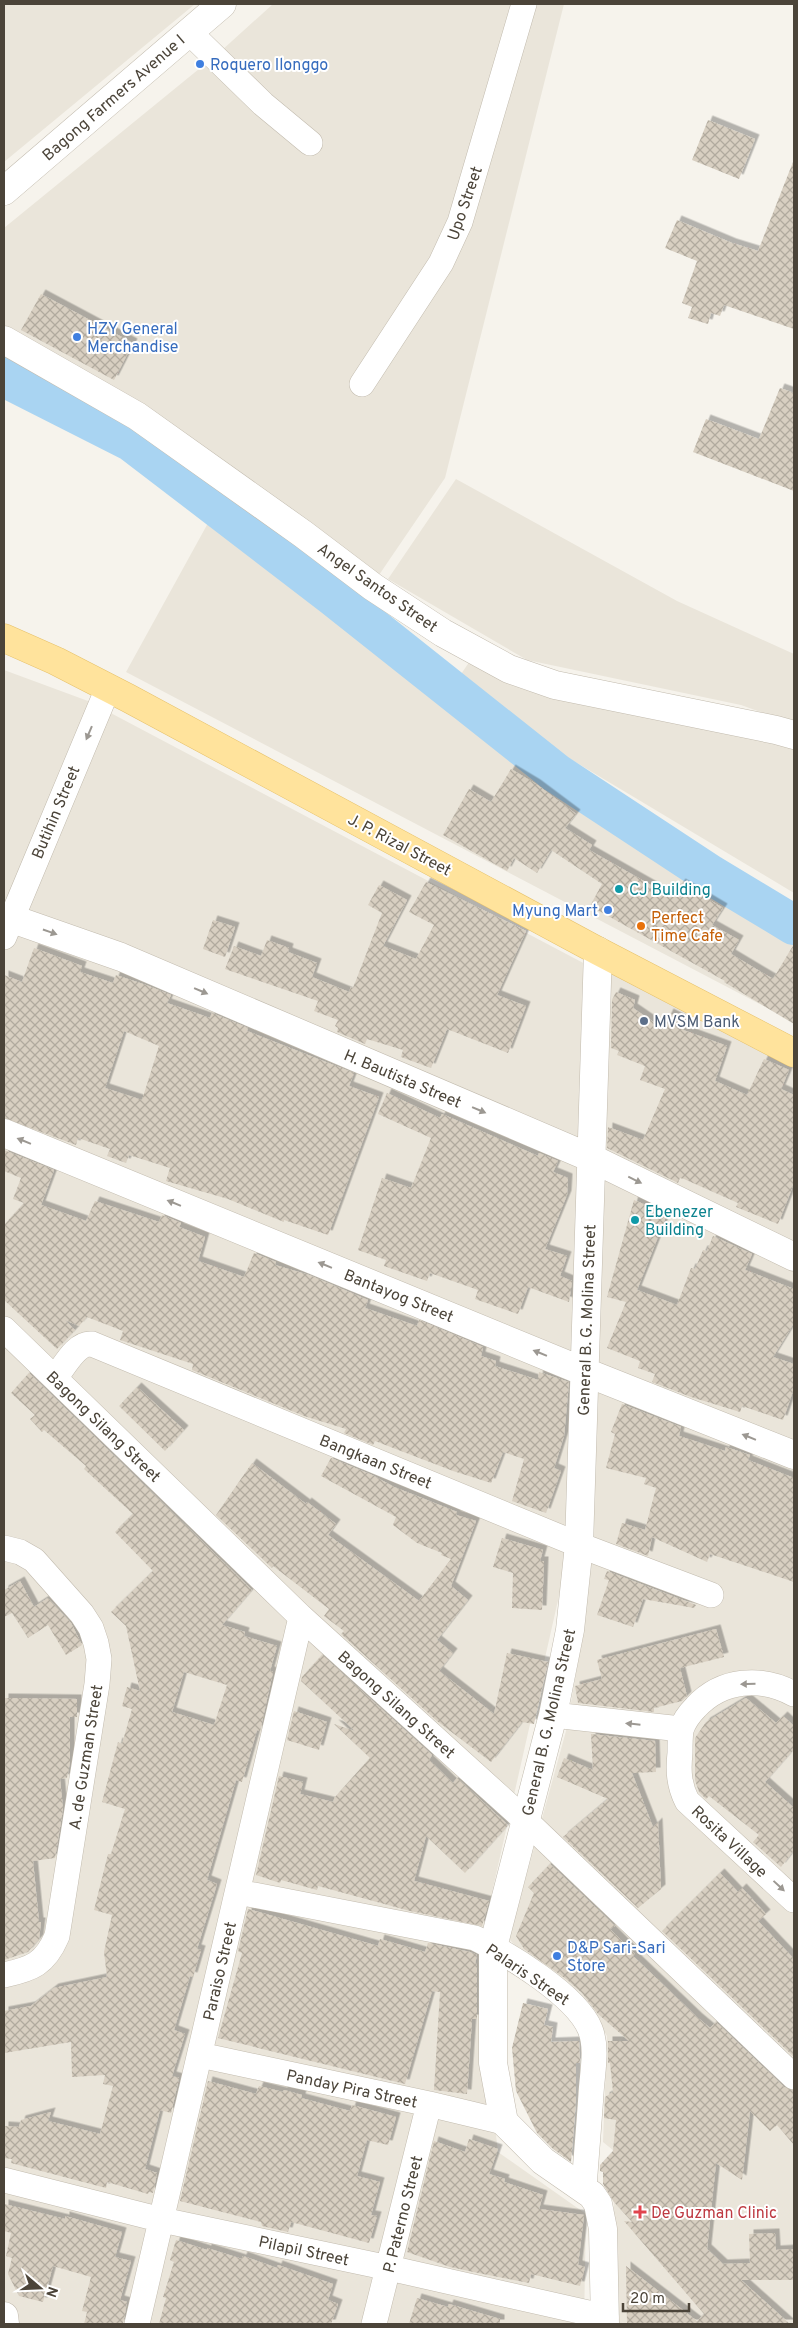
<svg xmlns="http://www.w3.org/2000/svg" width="798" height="2328" viewBox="0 0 798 2328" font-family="Overpass,sans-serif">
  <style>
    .residential { fill: #eae5da }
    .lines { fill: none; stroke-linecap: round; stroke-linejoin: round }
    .river { stroke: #a9d4f2; stroke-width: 40 }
    .building { fill: url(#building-cross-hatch); fill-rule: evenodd; filter: url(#shadow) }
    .minor-casing { stroke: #c2bbae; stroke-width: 26 }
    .tertiary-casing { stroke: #c2bbae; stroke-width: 29 }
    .primary-casing { stroke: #e6c16a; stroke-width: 29 }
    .minor { stroke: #fff; stroke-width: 25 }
    .tertiary { stroke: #fff; stroke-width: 28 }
    .primary { stroke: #ffe39c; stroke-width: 28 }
    .oneway { fill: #9c9892 }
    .shop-dot { fill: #3f7fe0; stroke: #fff; stroke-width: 2 }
    .culture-dot { fill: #0f9aa8; stroke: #fff; stroke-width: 2 }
    .food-dot { fill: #e8710a; stroke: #fff; stroke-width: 2 }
    .service-dot { fill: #5c6f8a; stroke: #fff; stroke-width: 2 }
    .health-dot { fill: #e0444e; stroke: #fff; stroke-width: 2 }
    .labels { text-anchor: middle; stroke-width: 4; stroke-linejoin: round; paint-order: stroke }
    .shop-label { font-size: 16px; fill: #366cbe; stroke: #fff; text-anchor: start }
    .street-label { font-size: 16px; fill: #4b4439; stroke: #fff }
    .culture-label { font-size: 16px; fill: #0d838f; stroke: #fff; text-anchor: start }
    .food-label { font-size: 16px; fill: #c56008; stroke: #fff; text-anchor: start }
    .service-label { font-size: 16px; fill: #4e5e75; stroke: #fff; text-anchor: start }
    .health-label { font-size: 16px; fill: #be3a42; stroke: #fff; text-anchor: start }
  </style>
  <defs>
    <pattern id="building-cross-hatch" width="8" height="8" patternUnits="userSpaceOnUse" patternTransform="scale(1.25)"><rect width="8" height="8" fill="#d8cfc1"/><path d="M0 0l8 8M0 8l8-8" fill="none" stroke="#b1aa9e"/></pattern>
    <filter id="shadow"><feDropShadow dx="4.5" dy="-4.5" stdDeviation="0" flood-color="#0004"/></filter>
  </defs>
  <rect width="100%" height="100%" fill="#f6f3ec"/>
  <!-- residential -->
  <path class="residential" d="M4,4H195L4,162Z
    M273,4H564L445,478L379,575L4,327V228L221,51Z
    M456,479L677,601L794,654V724L741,705L527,660L388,579Z
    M213,514L550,786L794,936V1022L126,672Z
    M472,658L794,748V893L557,751L457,680Z
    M4,670L88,701L589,966L566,1565L490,1901L479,1991L498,2152L586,2214L584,2324H4Z
    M605,969L794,1063V2324H613L614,2151L603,2142L607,2036L580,1994L537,1968L509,1939L566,1731L585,1622Z"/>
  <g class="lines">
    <!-- river -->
    <path class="river" d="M4,377L132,442L333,596L556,773L711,875L794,925"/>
  </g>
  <!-- building -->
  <path class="building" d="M708,120L755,139L739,179L692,160Z
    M793,162L794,329L724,305L720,316L711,313L708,324L688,318L692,307L682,303L697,261L665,248L677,220L732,243L758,251Z
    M41,294L133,343L114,380L21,330Z
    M780,388L794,393V491L693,452L706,419L759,439Z
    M511,769L536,784L576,814L565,828L592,845L589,850L672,897L681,883L723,908L712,925L739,940L731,954L773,979L794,944V1024L724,982L725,981L590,906L602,884L551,850L537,873L514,858L507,871L443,835L469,789L491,802Z
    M426,882L526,931L497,995L526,1006L508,1053L447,1029L431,1068L401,1057L403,1050L367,1039L365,1044L337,1032L338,1028L335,1026L338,1020L314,1011L318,1001L225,969L234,946L261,956L267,940L289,948L288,952L317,963L312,977L349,992L351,987L353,988L382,913L368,905L379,885L407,900L383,946L416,959L434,925L409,912Z
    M213,920L235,927L225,957L203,949Z
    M34,948L82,966L80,972L113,983L116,975L146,985L171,995L167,1003L210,1018L212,1013L248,1028L247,1031L354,1073L349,1086L379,1097L328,1235L284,1220V1222L228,1199L166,1181L170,1168L129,1155L126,1163L107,1156L110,1149L78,1138L76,1145L4,1118V975L22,982ZM124,1031L159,1046L142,1100L105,1088Z
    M616,992L635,1000L633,1008L662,1028L669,1013L687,1022L683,1030L727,1046L715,1081L747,1095L764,1059L789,1070L781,1089L794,1095V1183L778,1224L736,1207L738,1203L684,1179L680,1178L678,1183L607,1148L608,1127L643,1140L665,1089L640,1080L645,1066L617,1055L619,1051L611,1048L612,1000Z
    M387,1093L440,1118L442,1114L538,1156L539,1153L558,1161L553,1172L568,1178L567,1195L545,1249L567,1256L560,1276L572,1281L569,1302L528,1287L518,1314L475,1299L478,1290L430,1273L427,1281L384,1266L386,1260L358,1250L382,1178L411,1188L431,1138L378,1114Z
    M4,1150L54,1170L41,1205L86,1221L95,1201L159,1222L162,1215L181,1223L179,1227L205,1237L198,1261L244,1277L254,1253L276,1262L275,1265L309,1275L368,1300L365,1308L417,1326L419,1320L483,1347L481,1356L496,1361L495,1366L538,1380L539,1372L569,1382L564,1436L554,1468L561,1471L546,1513L512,1501L524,1459L503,1452L491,1483L453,1471L375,1441L373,1445L344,1433L346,1429L304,1416L192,1370L193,1364L120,1340L123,1331L87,1317L79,1326L65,1320L75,1330L57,1349L4,1300V1225L24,1203L13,1199L21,1178L4,1171Z
    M634,1200L667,1214L637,1290L677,1305L691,1268L695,1269L703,1250L707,1251L713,1236L752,1254L745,1270L794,1289V1323L773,1357L794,1364V1388L783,1420L742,1406L740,1412L691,1397L652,1382L655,1374L638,1368L640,1361L607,1348L626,1302L607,1297Z
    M29,1373L252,1590L222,1625L245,1632L244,1636L277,1646L270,1671L273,1672L260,1731L257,1730L242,1782L236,1780L207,1880L217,1884L197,1949L201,1950L193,1977L190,1976L174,2030L185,2034L172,2076L179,2078L171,2113L160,2110L145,2169L157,2173L153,2193L149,2192L148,2194L107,2182L106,2188L11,2163L12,2159L4,2158V2126L19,2127L21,2120L51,2112L48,2121L100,2134L113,2086L103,2084L105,2075L72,2077L71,2042L4,2053V2011L31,2006L54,1988L107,1977L104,1952L112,1915L94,1910L108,1854H111L125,1809L102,1802L118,1742L122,1744L132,1709L122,1706L127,1687L140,1691L126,1626L111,1612L153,1571L115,1532L133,1514L84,1469L86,1466L44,1430L42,1432L30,1419L35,1415L11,1393ZM184,1672L227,1685L214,1725L172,1712Z
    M137,1387L184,1430L165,1451L119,1406Z
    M622,1404L681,1427L679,1436L725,1451L726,1447L750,1455L748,1460L794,1478V1582L710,1554L707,1562L652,1537L648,1556L616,1544L622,1523L645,1530L656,1488L644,1484L646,1478L606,1468L615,1434L611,1432Z
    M331,1458L372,1475L394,1487L457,1512L456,1515L476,1521L451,1586L468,1600L437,1640L453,1653L439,1671L494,1714L507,1653L548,1662L534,1724L522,1722L491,1762L437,1721L341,1634L344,1631L324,1616L329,1609L273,1566L272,1568L216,1515L252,1463L306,1504L307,1502L336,1524L328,1535L419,1601L451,1559L441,1555L442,1553L417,1543L393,1525L396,1517L321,1476Z
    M502,1538L543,1550L540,1561H544L542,1610L512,1608L513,1573L493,1567Z
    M607,1571L696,1605L694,1608L643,1599L633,1627L597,1615L609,1580L604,1579Z
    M20,1581L34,1607L48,1598L71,1623L82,1645L66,1655L48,1625L28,1638L12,1613L4,1617V1590Z
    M716,1629L724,1657L680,1668L687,1696L682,1701L654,1708V1712L578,1703L575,1686L602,1679L597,1660Z
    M322,1655L432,1755L429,1760L453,1783L457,1778L508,1825L465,1873L426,1836L414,1881L489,1901L482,1926L410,1911L318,1886L317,1890L281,1880L280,1883L256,1875L279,1776L303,1782L300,1794L333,1802L335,1797L370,1758L334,1724L355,1731L301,1681L302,1677Z
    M4,1698L77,1699V1717H70V1762L67,1778L60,1779L63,1809L55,1858L33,1861L39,1922H41L39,1939L28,1952L4,1960Z
    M746,1698L776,1723L783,1716L794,1726V1749L765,1782L794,1808V1850L781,1867L753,1842L759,1835L709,1796L706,1799L699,1792L695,1780V1738L706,1722Z
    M294,1711L327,1722L319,1750L287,1740Z
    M591,1734L655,1741L656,1772L632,1773L653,1827L658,1822L661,1889L638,1908L563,1837L608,1799L557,1777L564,1758L593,1770Z
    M550,1864L615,1926L610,1929L635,1954L633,1956L698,2018L710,2028L716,2022L784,2087L794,2091V2145L777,2125L770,2131L750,2111L742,2180L716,2163L707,2249L723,2264L750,2263L749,2234L775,2233L776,2250L794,2249V2280H741L790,2324H627L626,2266L697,2321L704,2314L624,2221L632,2222L613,2201L603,2184V2172L600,2171V2165L613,2151L616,2120L604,2118L605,2097L613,2092L610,2063H608V2041H629L598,2014L582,1993L566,1979L524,1949L516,1936L534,1893L528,1887Z
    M720,1873L738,1892L742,1888L766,1914L758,1921L794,1959V2057L662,1931Z
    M248,1909L378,1946L380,1939L425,1952L428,1943L470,1952L477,1955L475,1964L477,1963V2019H472L467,2094L434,2090L440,1992L432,1991L405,2084L218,2038L242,1953L238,1951Z
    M523,2003L548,2009L544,2025L553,2027L551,2042L579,2041L580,2060L579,2063H576V2100L571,2162L553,2149L537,2133L516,2091L512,2048Z
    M208,2081L256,2094L259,2086L283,2092L284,2090L302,2095L301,2098L350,2111L352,2105L396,2117L388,2145L367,2140L357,2176L380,2182L371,2215L377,2216L369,2243L291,2222L288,2232L262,2226L261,2222L180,2201Z
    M469,2139L498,2149L489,2174L505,2179L504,2182L543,2195L539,2209L584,2215L578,2265L585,2267L580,2286L531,2274L529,2283L483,2274L450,2267L407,2252L434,2141L465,2152Z
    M4,2204L65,2219V2216L122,2232L115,2257L131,2261L120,2300L127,2302L123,2324H84L87,2312L82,2311L91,2277L53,2266L43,2302L19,2296L8,2274L12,2258L6,2256L11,2233L4,2231Z
    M176,2240L207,2250V2248L242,2259L243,2256L277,2268L278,2265L333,2284L328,2300L338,2304L331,2324H159L166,2298L163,2297L174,2262L170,2260Z
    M417,2298L448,2307L449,2304L500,2319V2324H409Z"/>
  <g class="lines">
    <!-- minor casing -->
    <g class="minor-casing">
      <path id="minor" d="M189,32L263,104L310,143
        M362,384L441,263L460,222L524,4
        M4,937L108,688
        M4,1329L301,1617L526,1821L794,2077
        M55,1378C64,1367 76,1342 92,1344L579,1545L711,1595
        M4,1548L20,1552L34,1560L82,1614L91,1628L96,1643L99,1659L97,1684L57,1936C45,1964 32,1969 4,1975
        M794,1694C761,1676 722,1679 696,1707C690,1713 684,1721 681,1730C680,1737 680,1745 680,1753C678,1771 679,1785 687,1801L794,1900
        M553,1715L681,1729
        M238,1892L475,1938C508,1954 576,1995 590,2029C598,2048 592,2074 591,2094C589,2125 586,2157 584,2189
        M200,2055L429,2104L504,2122
        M4,2180L162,2220L389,2268L606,2317
        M137,2324L301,1617
        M374,2324L429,2104"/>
    </g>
    <!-- tertiary casing -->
    <g class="tertiary-casing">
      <path id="tertiary" d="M4,191L222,4
        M4,340L137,416L303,534L373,587L443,633L509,669L555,685L776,730L794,735
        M4,916L121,957L591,1158L794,1257
        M598,951L579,1545L570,1630L553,1715L493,1947V2063L504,2122L543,2161L592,2195L598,2204L603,2229L605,2324
        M4,1133L585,1372L794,1455
        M4,2316L5,2324"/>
    </g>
    <!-- primary casing -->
    <g class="primary-casing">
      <path id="primary" d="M4,638L56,661L128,698L598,951L794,1053"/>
    </g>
    <!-- minor -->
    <use href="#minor" class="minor"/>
    <!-- tertiary -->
    <use href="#tertiary" class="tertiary"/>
    <!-- primary -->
    <use href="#primary" class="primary"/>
  </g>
  <!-- one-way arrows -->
  <defs><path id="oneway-solid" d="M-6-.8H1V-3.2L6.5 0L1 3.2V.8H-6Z" transform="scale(1.25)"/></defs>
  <g class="oneway">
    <use href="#oneway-solid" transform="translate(89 733) rotate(113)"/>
    <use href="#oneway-solid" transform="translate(50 932) rotate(19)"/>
    <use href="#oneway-solid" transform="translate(201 991) rotate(23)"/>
    <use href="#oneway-solid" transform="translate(479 1110) rotate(23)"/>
    <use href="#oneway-solid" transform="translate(24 1141) rotate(-158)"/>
    <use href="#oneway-solid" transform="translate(635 1180) rotate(26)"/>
    <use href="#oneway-solid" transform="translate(174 1203) rotate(-158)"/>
    <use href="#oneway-solid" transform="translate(325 1265) rotate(-158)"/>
    <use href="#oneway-solid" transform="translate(540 1353) rotate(-158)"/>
    <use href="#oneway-solid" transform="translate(749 1437) rotate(-158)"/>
    <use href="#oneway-solid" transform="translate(748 1684) rotate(179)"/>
    <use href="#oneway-solid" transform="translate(633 1724) rotate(-174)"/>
    <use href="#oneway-solid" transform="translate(779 1886) rotate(43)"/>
  </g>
  <!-- markers -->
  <g class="shop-dot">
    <circle cx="200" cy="64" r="5"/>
    <circle cx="77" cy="337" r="5"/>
    <circle cx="608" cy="910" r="5"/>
    <circle cx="557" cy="1956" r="5"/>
  </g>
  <g class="culture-dot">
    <circle cx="619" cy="889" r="5"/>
    <circle cx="635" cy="1220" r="5"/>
  </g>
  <circle class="food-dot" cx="641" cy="926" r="5"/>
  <circle class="service-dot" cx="644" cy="1021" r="5"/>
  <path class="health-dot" d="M637.5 2204.5h5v5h5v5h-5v5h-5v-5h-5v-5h5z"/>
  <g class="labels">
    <!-- shop labels -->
    <g class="shop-label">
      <text x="210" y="70">Roquero Ilonggo</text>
      <text x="87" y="334">HZY General<tspan x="87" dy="18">Merchandise</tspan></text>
      <text x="598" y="916" text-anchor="end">Myung Mart</text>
      <text x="567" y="1953">D&amp;P Sari-Sari<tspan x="567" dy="18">Store</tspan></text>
    </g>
    <!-- street labels -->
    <g class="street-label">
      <text transform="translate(113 97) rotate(-41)" y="6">Bagong Farmers Avenue I</text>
      <text transform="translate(464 203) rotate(-71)" y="6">Upo Street</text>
      <text transform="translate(378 587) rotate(35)" y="6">Angel Santos Street</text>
      <text transform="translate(55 812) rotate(-67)" y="6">Butihin Street</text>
      <text transform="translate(400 844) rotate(28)" y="6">J. P. Rizal Street</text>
      <text transform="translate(403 1078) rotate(23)" y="6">H. Bautista Street</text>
      <text transform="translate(399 1295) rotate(22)" y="6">Bantayog Street</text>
      <text transform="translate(586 1320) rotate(-88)" y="6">General B. G. Molina Street</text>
      <text transform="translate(104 1426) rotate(44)" y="6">Bagong Silang Street</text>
      <text transform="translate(376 1461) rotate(22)" y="6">Bangkaan Street</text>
      <text transform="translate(397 1704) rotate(42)" y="6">Bagong Silang Street</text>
      <text transform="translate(548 1722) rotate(-77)" y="6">General B. G. Molina Street</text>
      <text transform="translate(85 1757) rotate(-81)" y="6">A. de Guzman Street</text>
      <text transform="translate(730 1841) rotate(43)" y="6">Rosita Village</text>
      <text transform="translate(219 1971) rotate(-77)" y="6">Paraiso Street</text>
      <text transform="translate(528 1974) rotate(34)" y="6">Palaris Street</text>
      <text transform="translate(352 2088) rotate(12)" y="6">Panday Pira Street</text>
      <text transform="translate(402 2214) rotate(-76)" y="6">P. Paterno Street</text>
      <text transform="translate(304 2250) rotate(12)" y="6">Pilapil Street</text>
    </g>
    <!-- culture labels -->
    <g class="culture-label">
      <text x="629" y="895">CJ Building</text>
      <text x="645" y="1217">Ebenezer<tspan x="645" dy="18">Building</tspan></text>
    </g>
    <!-- food labels -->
    <g class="food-label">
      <text x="651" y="923">Perfect<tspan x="651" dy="18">Time Cafe</tspan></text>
    </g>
    <!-- service labels -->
    <g class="service-label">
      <text x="654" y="1027">MVSM Bank</text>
    </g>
    <!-- health labels -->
    <g class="health-label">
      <text x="651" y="2218">De Guzman Clinic</text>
    </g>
  </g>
  <!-- border -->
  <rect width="798" height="2328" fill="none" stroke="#4b4439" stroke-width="10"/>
  <!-- north arrow -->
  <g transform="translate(40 2288) rotate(109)" stroke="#ffffff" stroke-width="4" paint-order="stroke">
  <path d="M0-4L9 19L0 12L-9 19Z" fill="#4b4439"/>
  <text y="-8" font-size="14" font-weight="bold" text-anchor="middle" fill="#4b4439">N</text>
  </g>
  <!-- scale -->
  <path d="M623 2303v8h66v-8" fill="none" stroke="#4b4439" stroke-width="2.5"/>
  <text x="630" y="2303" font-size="15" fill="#4b4439" stroke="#ffffff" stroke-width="4" paint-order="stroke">20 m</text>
</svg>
